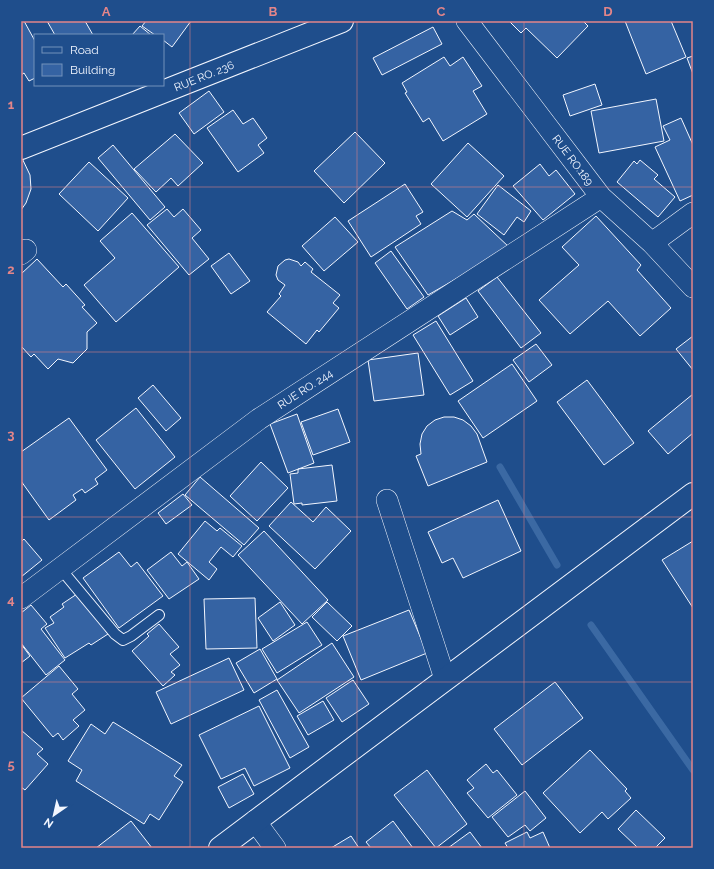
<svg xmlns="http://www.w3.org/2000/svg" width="714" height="869" viewBox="0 0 714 869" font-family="Raleway,sans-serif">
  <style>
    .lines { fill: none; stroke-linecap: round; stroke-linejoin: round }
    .stream { stroke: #3b69a3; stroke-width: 7 }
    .building { fill: #3563a3; stroke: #f2f6ff }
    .service-casing { stroke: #f2f6ff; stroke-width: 12 }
    .minor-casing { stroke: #f2f6ff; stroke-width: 22 }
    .tertiary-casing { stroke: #f2f6ff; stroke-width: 24 }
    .primary-casing { stroke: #f2f6ff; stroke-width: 24 }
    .service { stroke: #1f4e8c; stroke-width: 10 }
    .minor { stroke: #1f4e8c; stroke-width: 21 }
    .tertiary { stroke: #1f4e8c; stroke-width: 22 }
    .primary { stroke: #1f4e8c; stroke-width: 22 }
    .grid { fill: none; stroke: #e38589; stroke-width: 1; stroke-opacity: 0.55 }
    .labels { text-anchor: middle; stroke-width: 3; stroke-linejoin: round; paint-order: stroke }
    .street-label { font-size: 11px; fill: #f2f6ff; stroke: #1f4e8c }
    .neatline { fill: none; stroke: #e38589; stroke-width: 1.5 }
    .grid-label { font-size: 13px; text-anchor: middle; font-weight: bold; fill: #e38589 }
  </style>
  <rect width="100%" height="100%" fill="#1f4e8c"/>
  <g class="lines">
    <!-- stream -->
    <path class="stream" d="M500,467L557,565
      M591,625L693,770"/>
  </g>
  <!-- building -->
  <path class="building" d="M21,21H24L35,41V78L29,81L24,73L21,75Z
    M47,21H85L93,35H55Z
    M146,21H191L172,47L163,40V35H155L142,26Z
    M509,21H583L588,26L557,58L526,28L521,33Z
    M625,21H671L686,57L646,74Z
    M140,26L151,35H132Z
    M433,27L442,44L382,75L373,58Z
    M693,56V74L687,58Z
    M444,57L450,66L463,57L482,86L473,91L487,114L443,141L429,118L423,122L405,93L407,92L402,83Z
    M595,84L602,105L570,116L563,95Z
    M209,91L224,112L194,134L179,113Z
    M656,99L664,141L599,153L591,111Z
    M233,110L243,124L253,118L267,138L258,145L264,153L238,172L207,128Z
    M681,118L693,145V195L680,201L655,147L670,140L663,126Z
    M355,132L385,163L344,203L314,171Z
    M175,134L203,163L178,186L171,178L156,192L134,169Z
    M468,143L504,176L467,217L431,184Z
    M113,145L165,207L150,220L98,158Z
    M21,156L30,175L31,189L26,203L21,210Z
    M640,160L658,175L654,179L675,197L658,217L617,182L634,161L637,164Z
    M89,162L128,198L98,231L59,194Z
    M540,164L549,176L556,170L575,194L543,220L513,186Z
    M405,184L423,212L416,216L421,224L371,257L348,221Z
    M498,185L531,211L524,222L517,217L504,235L477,214Z
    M167,209L174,217L183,209L201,230L192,238L209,259L189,275L147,225Z
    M452,211L467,220L474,214L510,248L428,295L395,247Z
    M132,213L179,267L116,322L84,285L115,258L100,241Z
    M596,216L641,265L637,270L671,308L640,336L608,301L570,334L539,300L579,265L562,247Z
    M335,217L358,242L324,271L302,246Z
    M391,251L424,297L407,309L375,263Z
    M229,253L250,281L231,294L211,266Z
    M37,259L63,287L66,284L85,305L82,307L97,323L87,332V349L73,363L58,359L48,369L34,354L31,357L21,346V274Z
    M289,259L298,262L301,266L305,262L313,269L311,272L340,295L333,303L339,308L319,332L317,330L306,344L267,312L281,296L279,294L285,285L278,280L276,275L278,266L285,260Z
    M497,277L541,333L521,348L478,291Z
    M466,298L478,317L450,335L438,316Z
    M436,321L473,381L450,395L413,335Z
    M693,336V370L676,349Z
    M536,344L552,365L529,382L513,360Z
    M418,353L424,395L374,401L368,360Z
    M512,364L537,401L483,438L458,401Z
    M587,380L634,443L604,465L557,402Z
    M153,385L181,418L166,431L138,398Z
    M693,394V433L668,454L648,431Z
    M136,408L175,457L135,489L96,440Z
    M338,409L350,442L313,455L301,422Z
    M297,414L314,463L288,473L270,424Z
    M444,417H454L463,420L471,426L477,434L487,462L428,486L416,456L421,454L420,444L422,434L427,426L435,420Z
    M69,418L107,470L95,479L98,484L85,493L82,489L73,495L76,500L49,520L21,481V452Z
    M261,462L288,488L257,521L230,496Z
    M332,465L337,501L302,505V503L294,504L290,474L298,473V469Z
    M200,477L259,528L244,545L185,495Z
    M183,494L192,505L166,524L158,513Z
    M498,500L521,551L463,578L453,558L442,563L428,532Z
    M291,502L313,522L326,507L351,531L315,569L269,526Z
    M205,521L217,531L220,528L242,546L233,557L221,547L209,562L217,569L209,580L178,554Z
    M264,531L328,600L302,624L238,555Z
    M24,539L42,560L21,577V542Z
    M693,541V608L662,560Z
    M119,552L131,567L137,562L163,596L119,628L83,578Z
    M171,552L182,566L187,562L199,579L169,599L147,570Z
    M80,592L108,634L91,645L89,643L65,658L45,628L54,623L50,617L64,607L62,604Z
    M255,598L257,648L206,649L204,599Z
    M280,602L295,625L273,641L258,618Z
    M327,602L352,626L337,641L312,617Z
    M31,605L47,624L41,629L65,660L46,675L21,643V613Z
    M409,610L427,653L361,680L343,636Z
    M307,622L322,645L277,673L262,649Z
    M159,624L179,647L170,654L180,665L171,672L175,675L163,686L132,651L149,636L147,634Z
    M332,643L354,677L299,713L277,680Z
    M21,644L30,656L21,663Z
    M260,649L277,679L254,693L236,663Z
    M229,658L244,690L171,724L156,692Z
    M59,666L78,689L72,694L85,710L73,720L79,726L63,740L58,733L53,737L21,698Z
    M353,680L369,704L342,722L326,698Z
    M555,682L583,718L522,765L494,729Z
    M277,690L309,747L290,758L259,700Z
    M323,701L334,720L308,735L297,716Z
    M259,706L290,768L254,786L245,768L221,779L199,735Z
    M113,722L182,765L174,776L183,782L159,820L150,814L144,824L76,781L82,770L68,761L91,724L105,734Z
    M21,730L43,749L37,754L48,764L25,790L21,787Z
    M590,750L627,789L625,791L631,798L608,819L602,812L580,833L543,793Z
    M486,764L493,773L497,770L517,795L488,818L467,793L474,788L467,780Z
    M427,770L467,824L436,848L394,795Z
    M243,774L254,794L229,808L218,787Z
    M525,791L546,818L530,831L525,825L508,837L492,817Z
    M636,810L665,838L655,848H638L618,829Z
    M131,821L152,848H96Z
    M393,821L413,848H371L366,842Z
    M470,832L482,848H448Z
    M527,832L530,838L543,832L550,848H508L505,843Z
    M351,836L359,848H331Z"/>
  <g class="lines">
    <!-- service casing -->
    <g class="service-casing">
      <path id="service" d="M60,568L115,634L123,640L131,636L159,615"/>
    </g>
    <!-- minor casing -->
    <g class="minor-casing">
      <path id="minor" d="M467,21L601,197L652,243L693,287
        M652,243L693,213
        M21,254L26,250
        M387,500L445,679
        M21,598L259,419L601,197
        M255,821L275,848"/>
    </g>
    <!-- tertiary casing -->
    <g class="tertiary-casing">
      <path id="tertiary" d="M21,148L342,21"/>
    </g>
    <!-- primary casing -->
    <g class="primary-casing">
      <path id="primary" d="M220,848L693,494"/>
    </g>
    <!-- service -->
    <use href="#service" class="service"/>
    <!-- minor -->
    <use href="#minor" class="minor"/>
    <!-- tertiary -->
    <use href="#tertiary" class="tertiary"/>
    <!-- primary -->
    <use href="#primary" class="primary"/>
  </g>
  <!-- grid -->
  <path class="grid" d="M190,21V848M357,21V848M524,21V848M21,187H693M21,352H693M21,517H693M21,682H693"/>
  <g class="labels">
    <!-- street labels -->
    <g class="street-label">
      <text transform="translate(204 76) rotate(-22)" y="4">RUE RO. 236</text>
      <text transform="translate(573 160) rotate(53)" y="4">RUE RO.189</text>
      <text transform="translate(305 389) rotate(-33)" y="4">RUE RO. 244</text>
    </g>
  </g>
  <!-- border -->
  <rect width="714" height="869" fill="none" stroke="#1f4e8c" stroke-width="44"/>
  <!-- legend -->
  <rect x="34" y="34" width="130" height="52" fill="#1f4e8c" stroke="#7391ba"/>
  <rect x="42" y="47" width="20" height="6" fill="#1f4e8c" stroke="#7391ba"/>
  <text x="70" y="54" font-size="12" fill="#f2f6ff">Road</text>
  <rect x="42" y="64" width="20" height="12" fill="#3563a3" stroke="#7391ba"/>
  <text x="70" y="74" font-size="12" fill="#f2f6ff">Building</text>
  <!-- north arrow -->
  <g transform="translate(54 815) rotate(214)" stroke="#1f4e8c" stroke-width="3" paint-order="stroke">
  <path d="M0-3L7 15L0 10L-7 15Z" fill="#f2f6ff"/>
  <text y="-6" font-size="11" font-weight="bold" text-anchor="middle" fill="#f2f6ff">N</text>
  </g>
  <rect x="22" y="22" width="670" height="825" class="neatline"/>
  <g class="grid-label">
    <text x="106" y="16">A</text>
    <text x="273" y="16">B</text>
    <text x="441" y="16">C</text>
    <text x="608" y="16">D</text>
    <text x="11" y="109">1</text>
    <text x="11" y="274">2</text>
    <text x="11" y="439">3</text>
    <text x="11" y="604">4</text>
    <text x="11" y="769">5</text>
  </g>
</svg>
